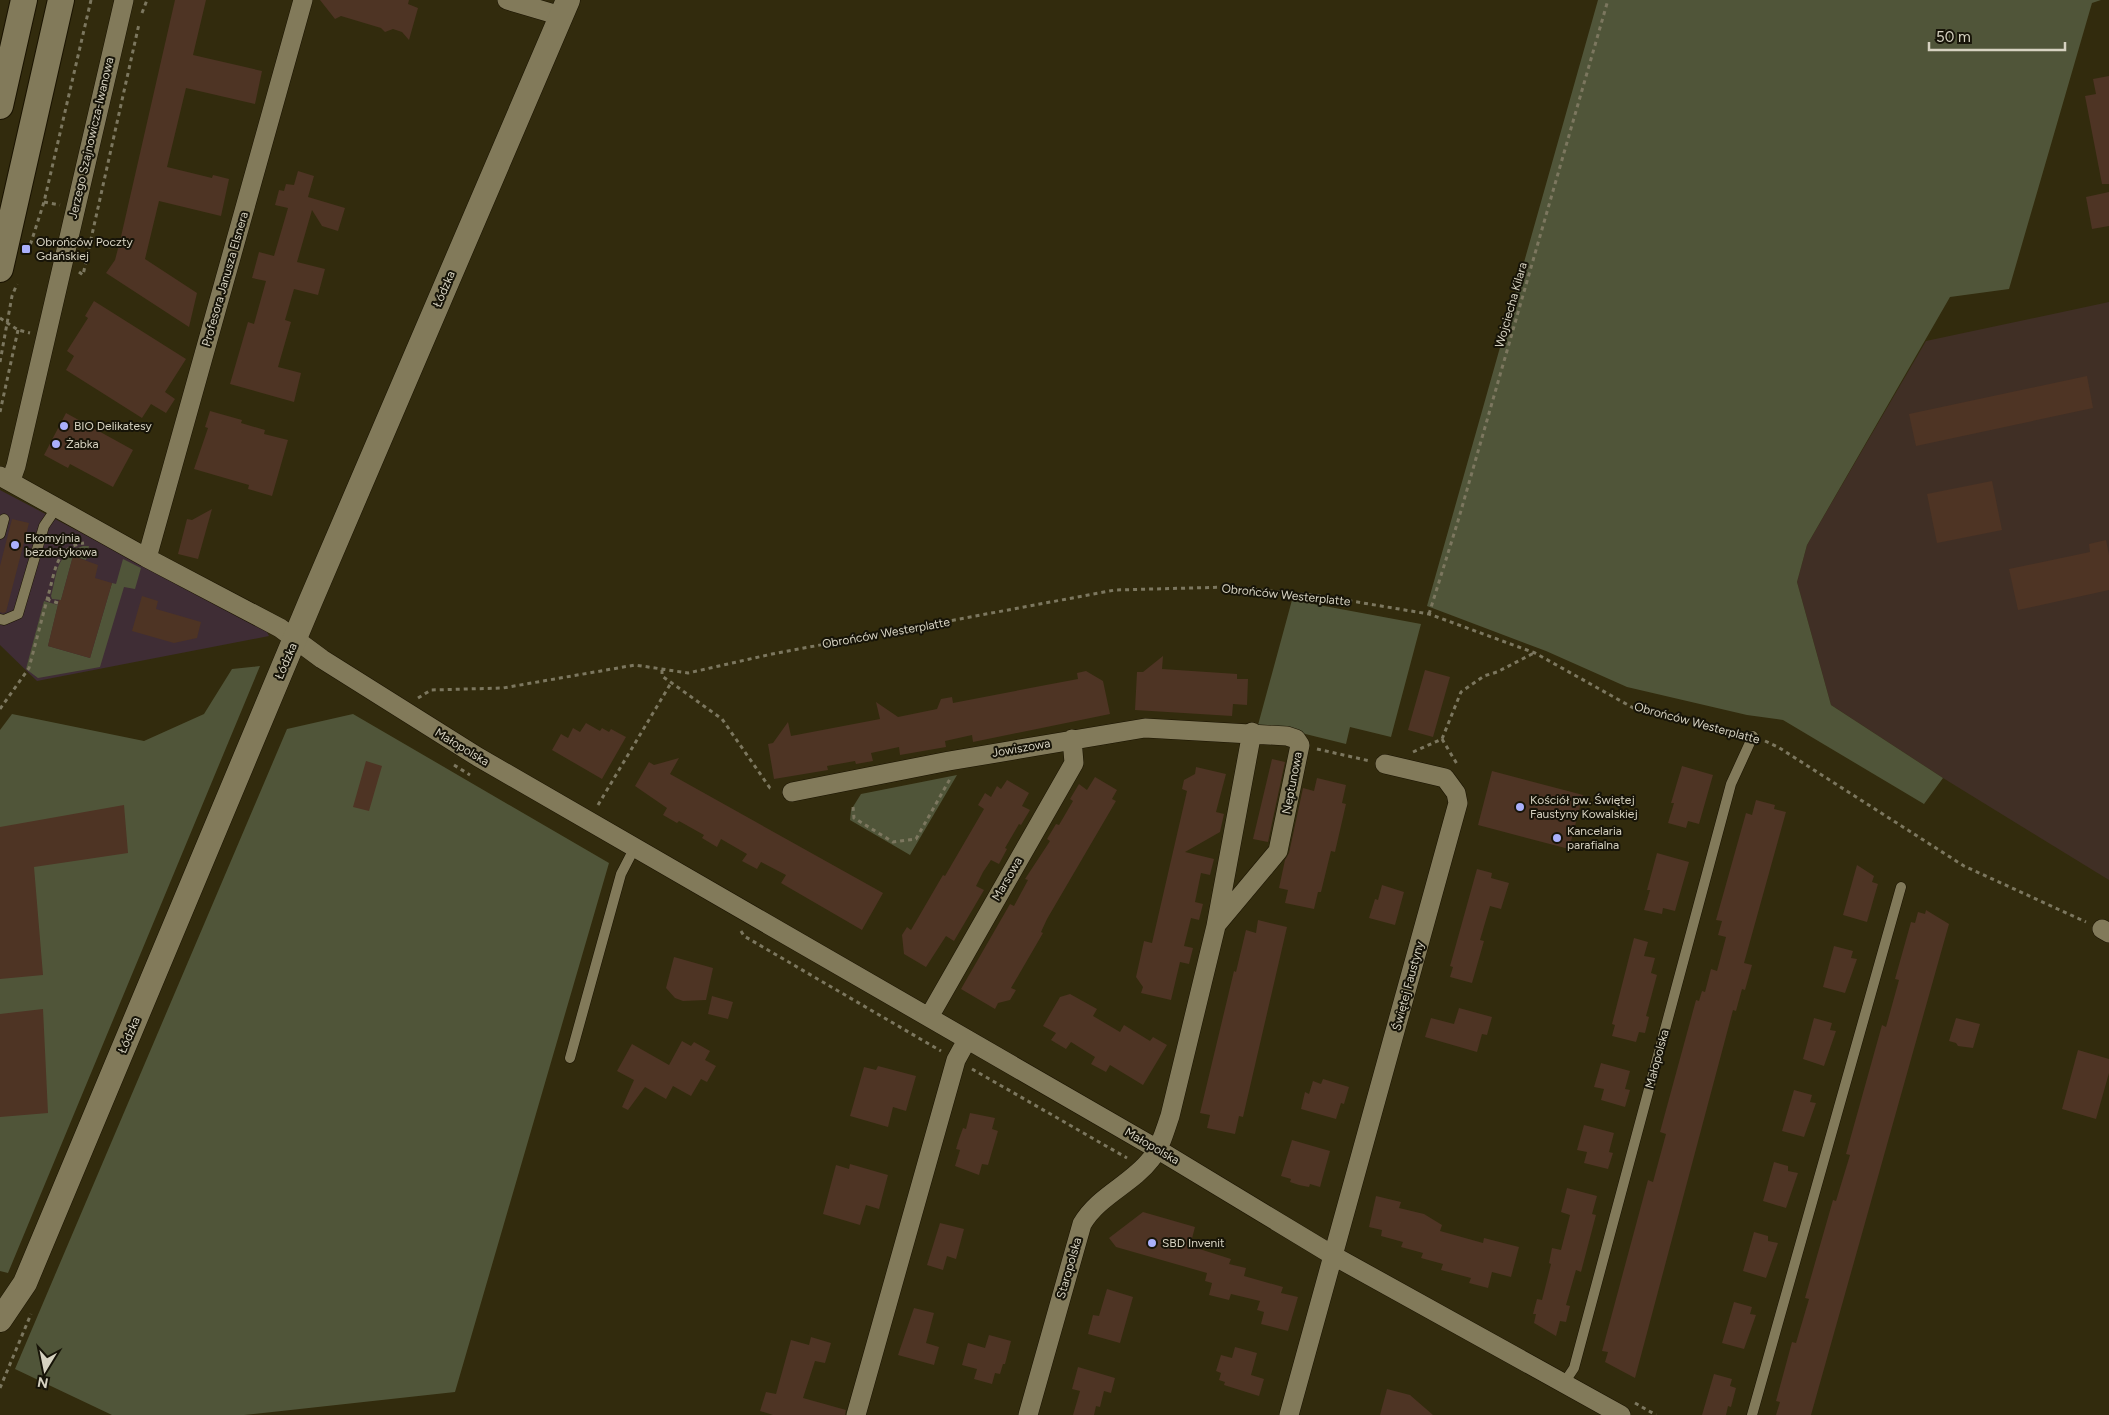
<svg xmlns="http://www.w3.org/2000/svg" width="2109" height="1415" viewBox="0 0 2109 1415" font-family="Figtree,sans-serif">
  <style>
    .commercial { fill: #3f2d35 }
    .medical { fill: #402f25 }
    .green { fill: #505539 }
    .building { fill: #4e3424 }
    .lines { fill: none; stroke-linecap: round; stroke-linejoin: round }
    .service-casing { stroke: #1a1300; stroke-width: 11 }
    .minor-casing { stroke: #1a1300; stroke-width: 20 }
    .tertiary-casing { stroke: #1a1300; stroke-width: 25 }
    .secondary-casing { stroke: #1a1300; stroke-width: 28 }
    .path { stroke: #7c775f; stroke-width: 3; stroke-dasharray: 4 4; stroke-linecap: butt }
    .service { stroke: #827a5a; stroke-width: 10 }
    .minor { stroke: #827a5a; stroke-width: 19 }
    .tertiary { stroke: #827a5a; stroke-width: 24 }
    .secondary { stroke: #827a5a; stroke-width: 26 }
    .poi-dot { fill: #aab0fb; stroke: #171408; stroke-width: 2 }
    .labels { text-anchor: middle; stroke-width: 4; stroke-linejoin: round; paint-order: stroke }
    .street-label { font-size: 12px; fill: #d6d2c1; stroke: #171408 }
    .poi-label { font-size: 12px; fill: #d6d2c1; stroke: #171408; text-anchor: start }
  </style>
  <rect width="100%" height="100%" fill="#322b0d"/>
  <!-- commercial -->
  <path class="commercial" d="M0,490L266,630L269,636L37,681L0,645Z"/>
  <!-- medical -->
  <path class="medical" d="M2109,302V880L1943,778L1831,705L1797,582L1807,545L1926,341Z"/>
  <!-- green -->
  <path class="green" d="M1598,0H2101L2092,3L2009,289L1950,297L1807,545L1797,582L1831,705L1943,778L1924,804L1783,720L1747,715L1627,687L1546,651L1427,606Z
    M83,546H89L86,560L73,556L61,600L52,599L51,596C58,570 55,555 83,546Z
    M123,559L141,568L135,589L124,587L100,667L38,678L26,669L44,601L58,605L48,646L90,658L112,583L116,584Z
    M1292,600L1421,624L1391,737L1350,727L1346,744L1281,728L1258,725Z
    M260,666L8,1273L0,1271V730L12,714L144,741L204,714L232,669Z
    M353,714L609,863L455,1392L244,1415H112L15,1369L287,729Z
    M957,775L910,855L850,820L851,810L861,794Z"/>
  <!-- building -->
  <path class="building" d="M175,0H206L193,55L262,71L255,104L186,88L167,167L212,178L213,175L229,179L221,216L159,201L145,259L197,293L189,327L106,273L115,260L120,241Z
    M320,0H409L408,4L418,8L409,40L402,32L393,29L385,32L381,28L341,16L335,19Z
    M2109,76V184H2102L2085,96L2096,94L2093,79Z
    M298,171L314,176L308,197L345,208L338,231L322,226L312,210L297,262L325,269L318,295L294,289L285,320L291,322L278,367L301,373L294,402L230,384L248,322L254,324L266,281L252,278L259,252L274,256L288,208L275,205L279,190L284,191L286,184L294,185Z
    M2109,192V226L2092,229L2086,197Z
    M94,301L186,359L165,392L175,399L166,413L151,404L142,418L66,370L74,356L67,351L88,318L85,316Z
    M2087,376L2093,408L1916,446L1909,414Z
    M210,411L242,420L241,423L265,430L264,434L288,440L272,496L248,489L249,485L194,469L208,428L205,427Z
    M66,413L133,450L113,487L70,464L68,468L44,455Z
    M1992,481L2002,530L1937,543L1927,494Z
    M212,509L198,559L178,554L187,519L192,520Z
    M12,519L29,523L6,612L3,613L0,612V566Z
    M2106,540L2109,555V590L2018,610L2009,569L2090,552L2089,544Z
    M73,556L98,565L95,578L112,583L90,658L48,646L59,600H61Z
    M142,596L158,601L156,609L201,622L197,638L174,643L132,631Z
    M1163,656L1162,669L1237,674V679H1248L1247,705L1233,704L1232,716L1135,710L1137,672H1143Z
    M1425,670L1450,677L1433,737L1408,730Z
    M1086,671L1103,681L1110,714L973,742L972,735L945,741L946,747L900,755L899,747L871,753L873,761L856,764L855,761L827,766L828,770L774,779L768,744L773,743L788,722L791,736L880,719L876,702L898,717L937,709L941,699L952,697L953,703L1046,685L1078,679L1077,673Z
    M586,723L600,731L602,728L609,732L611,729L626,737L602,779L552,750L561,734L568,738L573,728L580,732Z
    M679,758L670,774L883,893L862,930L781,883L786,875L761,862L757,869L742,861L747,854L721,839L717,847L702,838L704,835L679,821L677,823L663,815L667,808L635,786L649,762L654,765Z
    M1272,759L1285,762L1268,842L1253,839Z
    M366,761L382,766L369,811L353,807Z
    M1682,766L1713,775L1699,824L1688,821L1686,828L1668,823L1674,803H1671Z
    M1196,767L1226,774L1216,812L1224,814L1220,832L1185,852L1214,859L1210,875L1201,873L1195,902L1203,904L1199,920L1191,918L1184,946L1193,948L1189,964L1180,962L1171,1000L1141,993L1143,987L1136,977L1144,941L1152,943L1187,791L1182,789L1184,780L1195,774Z
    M1492,771L1583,795L1569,849L1478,825Z
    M1095,777L1117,790L1112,799L1116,801L1047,919L1041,932L1043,933L1011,988L1016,990L1010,1000L998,1003L995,1009L961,989L1010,904L1014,906L1028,880L1025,879L1050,841L1047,839L1056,824L1059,825L1073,801L1070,799L1079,784L1087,790Z
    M1317,778L1346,785L1342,803L1346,804L1335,852L1331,851L1321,892H1318L1314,909L1285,903L1288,890L1279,888L1285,860L1289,853L1303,788L1314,791Z
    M1007,780L1029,793L1022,806L1030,810L1021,825L1019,824L1005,848L1007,849L999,864L991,860L983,872L976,886L984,890L954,941L946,936L926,967L904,954L902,935L907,927L911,930L943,875L945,876L984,809L978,805L985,793L991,797L997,786L1001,789Z
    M1756,800L1775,805L1774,809L1786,812L1744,963L1752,965L1745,990L1742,989L1736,1011L1733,1010L1635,1378L1605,1362L1608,1352L1602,1351L1648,1180L1653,1182L1666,1134L1660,1132L1696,1000L1699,1001L1702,991L1705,992L1711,969L1717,971L1726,937L1718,935L1722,921L1716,920L1746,813L1752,815Z
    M124,805L128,853L34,867L43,975L0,979V827Z
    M1657,853L1689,862L1675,911L1663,908L1662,914L1644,910L1650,890H1647Z
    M1857,865L1874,876L1872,882L1878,884L1867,922L1843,915Z
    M1477,869L1492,873L1491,878L1509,883L1501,909L1490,906L1480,940L1484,941L1472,983L1450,977L1453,967L1450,966Z
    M1382,885L1404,892L1395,925L1369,918L1375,899L1378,900Z
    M1926,910L1949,924L1811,1415H1776L1780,1402L1776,1401L1792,1342L1796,1343L1809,1299L1805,1298L1833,1200L1836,1201L1850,1155L1846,1154L1882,1025L1886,1027L1899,980L1895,979L1911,922L1915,923L1918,912L1925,914Z
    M1258,920L1287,927L1243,1117L1239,1116L1235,1134L1207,1128L1210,1115L1200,1113L1234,971L1236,972L1246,930L1256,933Z
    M1634,938L1648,942L1644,956L1655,958L1651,973L1657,975L1646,1016L1649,1017L1645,1033L1639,1032L1636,1042L1612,1036L1615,1025L1612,1024Z
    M1834,946L1853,951L1851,958L1857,959L1845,993L1823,987Z
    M674,957L713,968L706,1000L683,1001L675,998L666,988Z
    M1070,994L1097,1009L1093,1016L1120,1032L1124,1025L1150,1041L1153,1037L1167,1045L1143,1085L1110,1065L1106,1072L1091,1064L1095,1057L1071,1042L1066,1049L1051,1040L1056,1033L1043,1026L1060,997Z
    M712,996L733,1002L728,1019L708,1014Z
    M1459,1008L1492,1017L1487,1035L1482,1034L1477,1052L1425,1037L1431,1018L1454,1024Z
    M43,1009L48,1113L0,1117V1014Z
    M1814,1018L1832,1023L1830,1030L1836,1031L1824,1066L1803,1059Z
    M1956,1018L1980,1024L1973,1048L1958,1046L1956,1043L1949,1041Z
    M682,1041L691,1046L694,1042L710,1051L705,1060L716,1066L707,1082L701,1079L691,1096L673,1086L666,1099L645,1087L628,1110L622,1107L634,1080L617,1071L632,1044L669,1065Z
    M2078,1050L2109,1059V1073L2096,1119L2062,1109Z
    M1601,1063L1630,1071L1625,1089L1630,1090L1625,1107L1601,1100L1604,1089L1594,1087Z
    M878,1066L916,1076L906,1111L893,1107L888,1127L850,1116L864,1067L876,1070Z
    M1323,1079L1349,1087L1344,1104L1341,1103L1336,1119L1301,1109L1305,1092L1309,1094L1313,1081L1321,1084Z
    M1794,1090L1812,1095L1810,1102L1816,1103L1804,1137L1782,1131Z
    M970,1113L995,1118L992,1129L998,1131L988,1165L982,1164L979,1175L955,1166L960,1150L956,1149L959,1139L963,1128L966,1129Z
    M1584,1125L1614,1133L1609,1152L1613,1153L1608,1169L1584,1163L1587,1152L1577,1150Z
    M1292,1140L1330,1151L1320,1187L1310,1184L1309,1187L1299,1185L1290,1182L1291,1179L1281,1176Z
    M1774,1162L1788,1166V1171L1798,1173L1786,1208L1763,1201Z
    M850,1164L888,1175L879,1209L866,1205L860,1225L823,1214L836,1165L849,1169Z
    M1567,1188L1597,1196L1592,1214L1596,1215L1581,1272L1576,1270L1566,1305L1570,1306L1566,1322L1560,1321L1556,1336L1534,1323L1536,1314H1533L1537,1299L1542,1300L1551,1264L1549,1263L1552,1248L1561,1250L1570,1215L1561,1212Z
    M1376,1196L1401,1202L1399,1208L1424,1214L1442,1225L1440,1231L1483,1243L1484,1238L1519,1247L1511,1277L1492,1272L1488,1288L1469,1283L1471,1278L1441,1270L1443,1264L1421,1258L1423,1253L1401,1247L1403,1242L1381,1236L1382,1230L1369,1227Z
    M1143,1212L1195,1227L1190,1246L1231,1259L1229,1264L1246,1268L1244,1276L1283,1287L1281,1293L1298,1297L1288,1331L1261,1324L1264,1312L1257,1310L1260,1301L1231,1294L1229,1300L1209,1295L1212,1283L1205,1281L1207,1273L1116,1247L1109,1238Z
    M940,1223L964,1229L956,1259L947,1256L943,1270L927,1265Z
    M1754,1232L1768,1236V1241L1778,1243L1766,1278L1743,1271Z
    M1107,1289L1133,1297L1120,1343L1088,1334L1093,1315L1099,1316Z
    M1734,1302L1752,1307L1750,1314L1756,1315L1744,1349L1722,1343Z
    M914,1308L934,1313L926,1343L939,1347L934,1365L898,1355Z
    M989,1335L1011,1341L1005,1364H1003L1000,1374L995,1373L992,1384L974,1379L977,1369L962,1365L968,1343L985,1348Z
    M811,1337L831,1343L825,1363L815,1361L803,1398L846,1410L845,1415H773L760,1411L766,1392L776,1394L791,1340L809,1345Z
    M1235,1347L1257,1353L1251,1375L1264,1379L1259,1396L1224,1385L1225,1382L1219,1380L1221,1373L1216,1371L1221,1355L1232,1358Z
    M1078,1367L1115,1378L1111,1393L1104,1391L1100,1407L1096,1406L1094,1415H1073L1080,1391L1072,1389Z
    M1714,1374L1732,1379L1730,1386L1736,1388L1731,1407L1728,1406L1726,1415H1702Z
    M1387,1389L1410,1395L1433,1415H1380Z"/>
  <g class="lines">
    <!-- service casing -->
    <g class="service-casing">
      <path id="service" d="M0,534L4,519
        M0,619L4,620L18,614L44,526L57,507
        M570,1058L621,874L635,847
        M1564,1383L1574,1368L1731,784L1753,736
        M1752,1415L1901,887"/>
    </g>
    <!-- minor casing -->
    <g class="minor-casing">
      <path id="minor" d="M507,0L561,16
        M0,476L147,558L280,628L322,659L478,757L1157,1149L1334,1256L1621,1415
        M11,480L16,466L124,0
        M147,558L303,0
        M792,792L949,761L1145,728L1287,736L1296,739L1300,745L1278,851L1217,924
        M2102,929L2109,933
        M929,1017L1074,763L1072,739
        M856,1415L956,1060L967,1040
        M1028,1415L1082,1224C1098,1196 1132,1184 1151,1159C1161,1147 1165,1130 1170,1116L1216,926L1252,732
        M1289,1415L1458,803L1456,793L1445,778L1385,764"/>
    </g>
    <!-- tertiary casing -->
    <g class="tertiary-casing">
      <path id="tertiary" d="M0,1320L25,1283L311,600L568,0"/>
    </g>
    <!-- secondary casing -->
    <g class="secondary-casing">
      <path id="secondary" d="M0,106L24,0
        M0,269L61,0"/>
    </g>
    <!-- path -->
    <path class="path" d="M142,13L147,0
      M44,202L60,205
      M28,252L44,202L91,0
      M79,272L83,275L139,24
      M0,318L18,330L30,333
      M0,362L12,296L17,284
      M0,412L18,330
      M58,603L49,600L48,596C55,573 55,547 84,543
      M1429,614L1458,521L1608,0
      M662,670V676L722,719L770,788H774
      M418,698L431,690L503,688L635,665L688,673L772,654L1115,590L1229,587L1321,596L1429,614L1535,653L1637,710L1741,733
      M0,709L29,668L48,596
      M1442,739L1457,764
      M1765,741L1778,747L1964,866L2086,922
      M1317,749L1370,761
      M1413,752L1442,739L1461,692L1484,676L1497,672L1534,653
      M454,765L470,775
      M598,805L671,683
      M853,807L854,818L893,842L916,839L950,779
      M741,931L744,936L941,1051
      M972,1069L1127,1158
      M0,1388L31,1314
      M1635,1403L1656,1415"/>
    <!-- service -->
    <use href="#service" class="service"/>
    <!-- minor -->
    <use href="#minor" class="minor"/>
    <!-- tertiary -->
    <use href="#tertiary" class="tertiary"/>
    <!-- secondary -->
    <use href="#secondary" class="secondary"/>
  </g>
  <!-- markers -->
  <g class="poi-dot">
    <rect x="21" y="244" width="10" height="10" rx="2.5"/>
    <circle cx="64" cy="426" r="5"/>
    <circle cx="56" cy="444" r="5"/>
    <circle cx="15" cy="545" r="5"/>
    <circle cx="1520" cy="807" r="5"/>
    <circle cx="1557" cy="838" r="5"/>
    <circle cx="1152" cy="1243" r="5"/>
  </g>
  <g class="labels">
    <!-- street labels -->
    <g class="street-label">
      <text transform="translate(91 138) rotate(-77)" y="4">Jerzego Szajnowicza-Iwanowa</text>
      <text transform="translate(225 279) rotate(-74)" y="4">Profesora Janusza Elsnera</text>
      <text transform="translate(444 289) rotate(-67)" y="4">Łódzka</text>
      <text transform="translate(1511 305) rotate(-74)" y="4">Wojciecha Kilara</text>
      <text transform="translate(1286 595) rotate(6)" y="4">Obrońców Westerplatte</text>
      <text transform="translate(886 633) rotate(-10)" y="4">Obrońców Westerplatte</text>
      <text transform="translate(286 661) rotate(-67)" y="4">Łódzka</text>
      <text transform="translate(1697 723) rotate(15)" y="4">Obrońców Westerplatte</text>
      <text transform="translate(462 747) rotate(31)" y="4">Małopolska</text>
      <text transform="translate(1021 748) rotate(-10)" y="4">Jowiszowa</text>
      <text transform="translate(1292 783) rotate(-79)" y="4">Neptunowa</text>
      <text transform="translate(1007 879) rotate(-60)" y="4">Marsowa</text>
      <text transform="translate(1408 986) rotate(-75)" y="4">Świętej Faustyny</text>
      <text transform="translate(129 1035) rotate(-67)" y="4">Łódzka</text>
      <text transform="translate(1657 1059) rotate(-75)" y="4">Małopolska</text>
      <text transform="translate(1152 1146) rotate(30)" y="4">Małopolska</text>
      <text transform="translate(1069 1268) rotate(-74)" y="4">Staropolska</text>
    </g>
    <!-- poi labels -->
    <g class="poi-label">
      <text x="36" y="246">Obrońców Poczty<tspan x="36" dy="14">Gdańskiej</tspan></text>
      <text x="74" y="430">BIO Delikatesy</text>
      <text x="66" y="448">Żabka</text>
      <text x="25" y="542">Ekomyjnia<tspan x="25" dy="14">bezdotykowa</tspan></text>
      <text x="1530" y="804">Kościół pw. Świętej<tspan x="1530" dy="14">Faustyny Kowalskiej</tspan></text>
      <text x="1567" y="835">Kancelaria<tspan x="1567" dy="14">parafialna</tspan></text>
      <text x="1162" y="1247">SBD Invenit</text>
    </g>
  </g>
  <!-- north arrow -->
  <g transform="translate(45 1370) rotate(190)" stroke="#171408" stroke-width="4" paint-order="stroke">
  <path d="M0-4L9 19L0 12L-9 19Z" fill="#d6d2c1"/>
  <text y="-8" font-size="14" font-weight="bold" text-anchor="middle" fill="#d6d2c1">N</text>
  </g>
  <!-- scale -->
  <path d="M1929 42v8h136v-8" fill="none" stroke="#d6d2c1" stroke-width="2.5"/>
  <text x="1936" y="42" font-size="15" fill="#d6d2c1" stroke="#171408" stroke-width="4" paint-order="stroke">50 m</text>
</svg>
